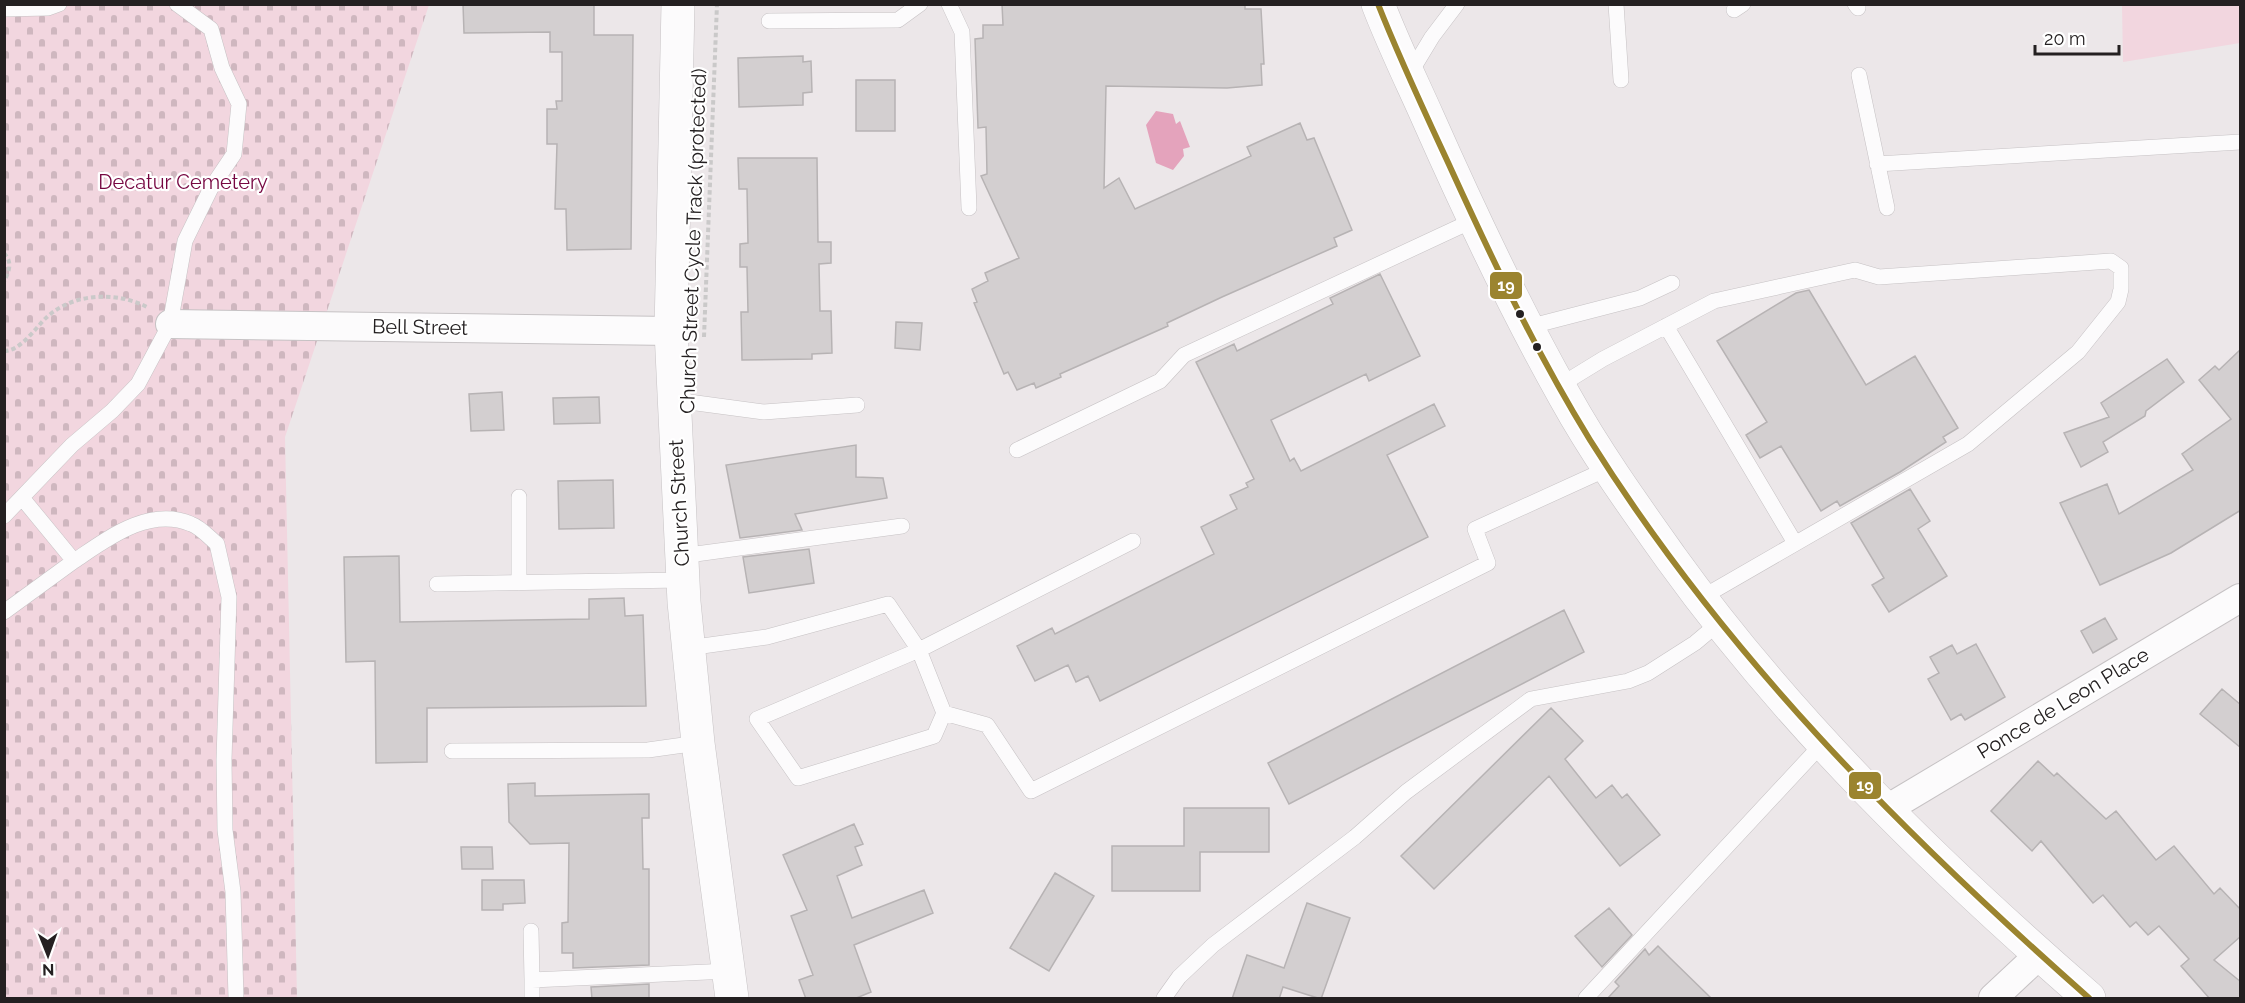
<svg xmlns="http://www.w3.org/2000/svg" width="2245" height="1003" viewBox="0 0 2245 1003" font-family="Raleway,sans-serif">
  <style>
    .cemetery { fill: url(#cemetery-stones) }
    .garden { fill: #f2d6df }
    .water { fill: #e4a3bc }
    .building { fill: #d3cfd0; stroke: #b7b3b4; stroke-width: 1.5 }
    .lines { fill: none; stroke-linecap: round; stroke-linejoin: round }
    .service-casing { stroke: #c6c2c4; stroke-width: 16 }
    .minor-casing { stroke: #c6c2c4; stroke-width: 30 }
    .secondary-casing { stroke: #c6c2c4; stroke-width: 34 }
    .path { stroke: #cac9c9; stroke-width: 4; stroke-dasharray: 4.5 3; stroke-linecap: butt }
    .service { stroke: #fcfbfc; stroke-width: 15 }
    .minor { stroke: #fcfbfc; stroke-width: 28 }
    .secondary { stroke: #fcfbfc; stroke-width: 33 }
    .bus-1-casing { stroke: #fff; stroke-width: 10 }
    .bus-1 { stroke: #9b842f; stroke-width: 6 }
    .bus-dot { fill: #242021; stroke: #fff; stroke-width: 2 }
    .labels { text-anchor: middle; stroke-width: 4.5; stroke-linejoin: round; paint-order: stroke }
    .park-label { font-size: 20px; fill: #760641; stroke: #fff }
    .street-label { font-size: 20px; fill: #242021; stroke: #fff }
    .line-badge { stroke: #fff; stroke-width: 2 }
    .badge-label { font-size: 16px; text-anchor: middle; font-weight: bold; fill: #fff }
  </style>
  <defs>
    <pattern id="cemetery-stones" width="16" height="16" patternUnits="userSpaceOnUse" patternTransform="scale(1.5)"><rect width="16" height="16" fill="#f2d6df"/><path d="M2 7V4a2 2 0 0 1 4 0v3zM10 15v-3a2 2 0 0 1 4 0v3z" fill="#cfb7bf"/></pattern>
  </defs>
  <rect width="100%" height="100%" fill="#ece7e9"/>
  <!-- cemetery -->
  <path class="cemetery" d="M5,5H429L285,437L297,998H5Z"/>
  <!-- garden -->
  <path class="garden" d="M2122,5H2240V43L2123,62Z"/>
  <!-- water -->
  <path class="water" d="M1156,111L1173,114L1176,124L1180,121L1190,147L1183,149L1184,156L1173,170L1156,163L1146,125Z"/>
  <!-- building -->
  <path class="building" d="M463,4H594V35H633L631,249L567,250L566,209H555L557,144H547V109H557L556,101H562V52H550V32L464,33Z
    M1002,4H1245V9H1261L1264,64H1261L1262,85L1227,88L1106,86L1104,188L1119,178L1135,209L1251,156L1247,147L1300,123L1307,140L1314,138L1352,230L1334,238L1337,246L1222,297L1167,323L1168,326L1060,374L1061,377L1036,388L1034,383L1017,390L1008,372L1004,374L974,303L977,302L972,289L988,281L985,273L1019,258L981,176L987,174L986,127L978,128L975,39L983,38V25H1003Z
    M803,56V62L811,61L812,92L803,93V105L739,107L738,58Z
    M856,80H895V131H856Z
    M738,158H817L818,242H831V263L819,264L820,311H831L832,353L812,354V359L742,360L741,312H748L747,267H740V244L748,243L747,189H739Z
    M1380,274L1420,356L1369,381L1366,374L1271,420L1290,461L1294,458L1301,471L1434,404L1445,426L1387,455L1428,537L1100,701L1088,676L1076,682L1068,665L1035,681L1017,646L1052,628L1055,634L1214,554L1201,527L1237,509L1230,495L1248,487L1246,483L1254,479L1196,362L1234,344L1237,351L1333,304L1330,298Z
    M1809,290L1866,385L1915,356L1958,428L1943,437L1946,442L1900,472L1840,506L1837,501L1821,511L1781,446L1760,458L1746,435L1767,422L1717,341L1796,293Z
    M896,322L922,323L920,350L895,348Z
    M2241,349V510L2171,553L2100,585L2060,503L2107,484L2119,514L2193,470L2182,454L2231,419L2199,380L2215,366L2219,370Z
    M2167,359L2184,382L2146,411L2145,416L2103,442L2108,452L2081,467L2064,433L2109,417L2101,403Z
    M502,392L504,430L471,431L469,394Z
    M599,397L600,423L554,424L553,398Z
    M856,445V477L883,478L887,498L795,514L802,530L740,538L726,465Z
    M613,480L614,528L559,529L558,481Z
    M1910,489L1930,521L1918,529L1947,576L1889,612L1872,585L1884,578L1851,523Z
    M809,549L814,583L749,593L743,557Z
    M399,556L400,622L589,619V599L624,598L625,616L643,615L646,706L427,708V762L376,763L375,661L346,662L344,557Z
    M1564,610L1584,652L1289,804L1268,763Z
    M2105,618L2117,639L2093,653L2081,631Z
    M1976,644L2005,697L1965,720L1961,714L1951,720L1928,679L1939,673L1930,657L1952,645L1957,654Z
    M2222,689L2241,705V748L2200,714Z
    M1551,708L1583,741L1565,759L1596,798L1612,785L1622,798L1627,794L1660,835L1620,866L1549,776L1434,889L1401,856Z
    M2038,761L2054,776L2057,773L2106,819L2116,811L2156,860L2174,846L2214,894L2220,888L2241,910V936L2214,960L2241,982V999H2210L2181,966L2189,959L2159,926L2148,935L2136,922L2130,927L2103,895L2093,903L2041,841L2032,851L1991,811Z
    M535,783V796L649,794V818H642L643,869H649V965L573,968V953H562V923L568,922L569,843L530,844L509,822L508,784Z
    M1184,808H1269V852H1200V891H1112V846H1184Z
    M854,824L863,844L855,847L862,865L837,876L852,918L924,890L933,913L854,945L871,992L854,999H806L799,980L813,975L791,916L807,910L783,855Z
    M461,847H492L493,869H462Z
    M1055,873L1094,896L1049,971L1010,948Z
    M482,880H524L525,903L503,904V910H482Z
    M1307,903L1350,918L1321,999L1283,987L1279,999H1232L1247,955L1284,968Z
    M1609,908L1632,935L1602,967L1575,936Z
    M1658,946L1670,958L1712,999H1607L1619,986L1615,982L1645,949L1649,955Z
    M649,984V999H592L591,987Z"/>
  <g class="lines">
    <!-- service casing -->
    <g class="service-casing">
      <path id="service" d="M949,4L962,32L969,208
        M1616,4L1621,80
        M1855,4L1858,8
        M4,9L48,8L59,4
        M1734,10L1743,4
        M769,21L898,20L920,4
        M1409,75L1432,37L1457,4
        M1859,75L1887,208
        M1877,164L2240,142
        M1666,326L1795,543
        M1528,327L1640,298L1672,283
        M1559,386L1603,359L1714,301L1855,270L1879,277L2111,261L2121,268V289L2118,302L2078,352L1968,444L1701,598
        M674,400L764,412L857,405
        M1017,450L1160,381L1184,355L1474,220
        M23,499L74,561C107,539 149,506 191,524C200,527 209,537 217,544L229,597L224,760L225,830L233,892L236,998
        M4,516L72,445L112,411L138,384L170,324L185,241L211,188L234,154L239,104L222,68L211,29L177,4
        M681,556L902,526
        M519,583V497
        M437,584L683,580
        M4,612L74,561
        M688,648L767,637L888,604L919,650L944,713L934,736L798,778L757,719L919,650L1133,541
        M944,713L987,725L1031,791L1488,563L1475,529L1609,468
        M452,751L648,750L698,743
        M531,931L532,980L729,971
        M532,980V998
        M1164,998L1179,977L1213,945L1355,837L1406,792L1531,699L1628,681L1648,673L1695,643L1720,622
        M1586,998L1824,742"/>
    </g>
    <!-- minor casing -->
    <g class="minor-casing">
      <path id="minor" d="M170,324L671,331
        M1887,809L2240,598
        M1993,998L2039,955"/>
    </g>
    <!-- secondary casing -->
    <g class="secondary-casing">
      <path id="secondary" d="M678,4L671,331L684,602L698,743L732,998
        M1378,4C1393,43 1411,80 1428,118C1470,213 1514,307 1565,397C1596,453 1634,506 1671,558C1789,722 1937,866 2089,998"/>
    </g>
    <!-- path -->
    <path class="path" d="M4,253C13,263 9,271 4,282
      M704,337L717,4
      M4,351C21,351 36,327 47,317C73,293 116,291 147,307"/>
    <!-- service -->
    <use href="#service" class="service"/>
    <!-- minor -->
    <use href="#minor" class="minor"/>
    <!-- secondary -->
    <use href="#secondary" class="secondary"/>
    <!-- bus-1 casing -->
    <g class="bus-1-casing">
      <path id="bus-1" d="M1378,4C1400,60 1426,115 1451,169C1493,261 1537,354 1590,440C1724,654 1901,832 2089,998"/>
    </g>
    <!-- bus-1 -->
    <use href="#bus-1" class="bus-1"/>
  </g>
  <!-- markers -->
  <g class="bus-dot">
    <circle cx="1520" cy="314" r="5"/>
    <circle cx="1537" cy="347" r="5"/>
  </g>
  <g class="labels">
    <!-- park labels -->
    <g class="park-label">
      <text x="183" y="189">Decatur Cemetery</text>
    </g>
    <!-- street labels -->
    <g class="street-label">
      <text transform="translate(693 241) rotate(-88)" y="7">Church Street Cycle Track (protected)</text>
      <text transform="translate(420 327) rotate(1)" y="7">Bell Street</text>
      <text transform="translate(679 503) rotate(-93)" y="7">Church Street</text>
      <text transform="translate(2063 703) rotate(-31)" y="7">Ponce de Leon Place</text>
    </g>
  </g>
  <g class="line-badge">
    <rect x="1489" y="271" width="34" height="29" rx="6" fill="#9b842f"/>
    <rect x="1848" y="771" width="34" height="29" rx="6" fill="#9b842f"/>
  </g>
  <g class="badge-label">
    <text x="1506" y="291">19</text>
    <text x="1865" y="791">19</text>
  </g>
  <!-- border -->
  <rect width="2245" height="1003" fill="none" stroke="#242021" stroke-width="12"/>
  <!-- north arrow -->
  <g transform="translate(48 955) rotate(179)" stroke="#ffffff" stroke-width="4.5" paint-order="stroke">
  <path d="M0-4.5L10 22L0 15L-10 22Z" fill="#242021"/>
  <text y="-9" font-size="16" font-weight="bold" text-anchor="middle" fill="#242021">N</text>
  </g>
  <!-- scale -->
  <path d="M2035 45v9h84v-9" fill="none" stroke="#242021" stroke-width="3"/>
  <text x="2044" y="45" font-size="18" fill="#242021" stroke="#ffffff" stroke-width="4.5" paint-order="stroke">20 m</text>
</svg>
